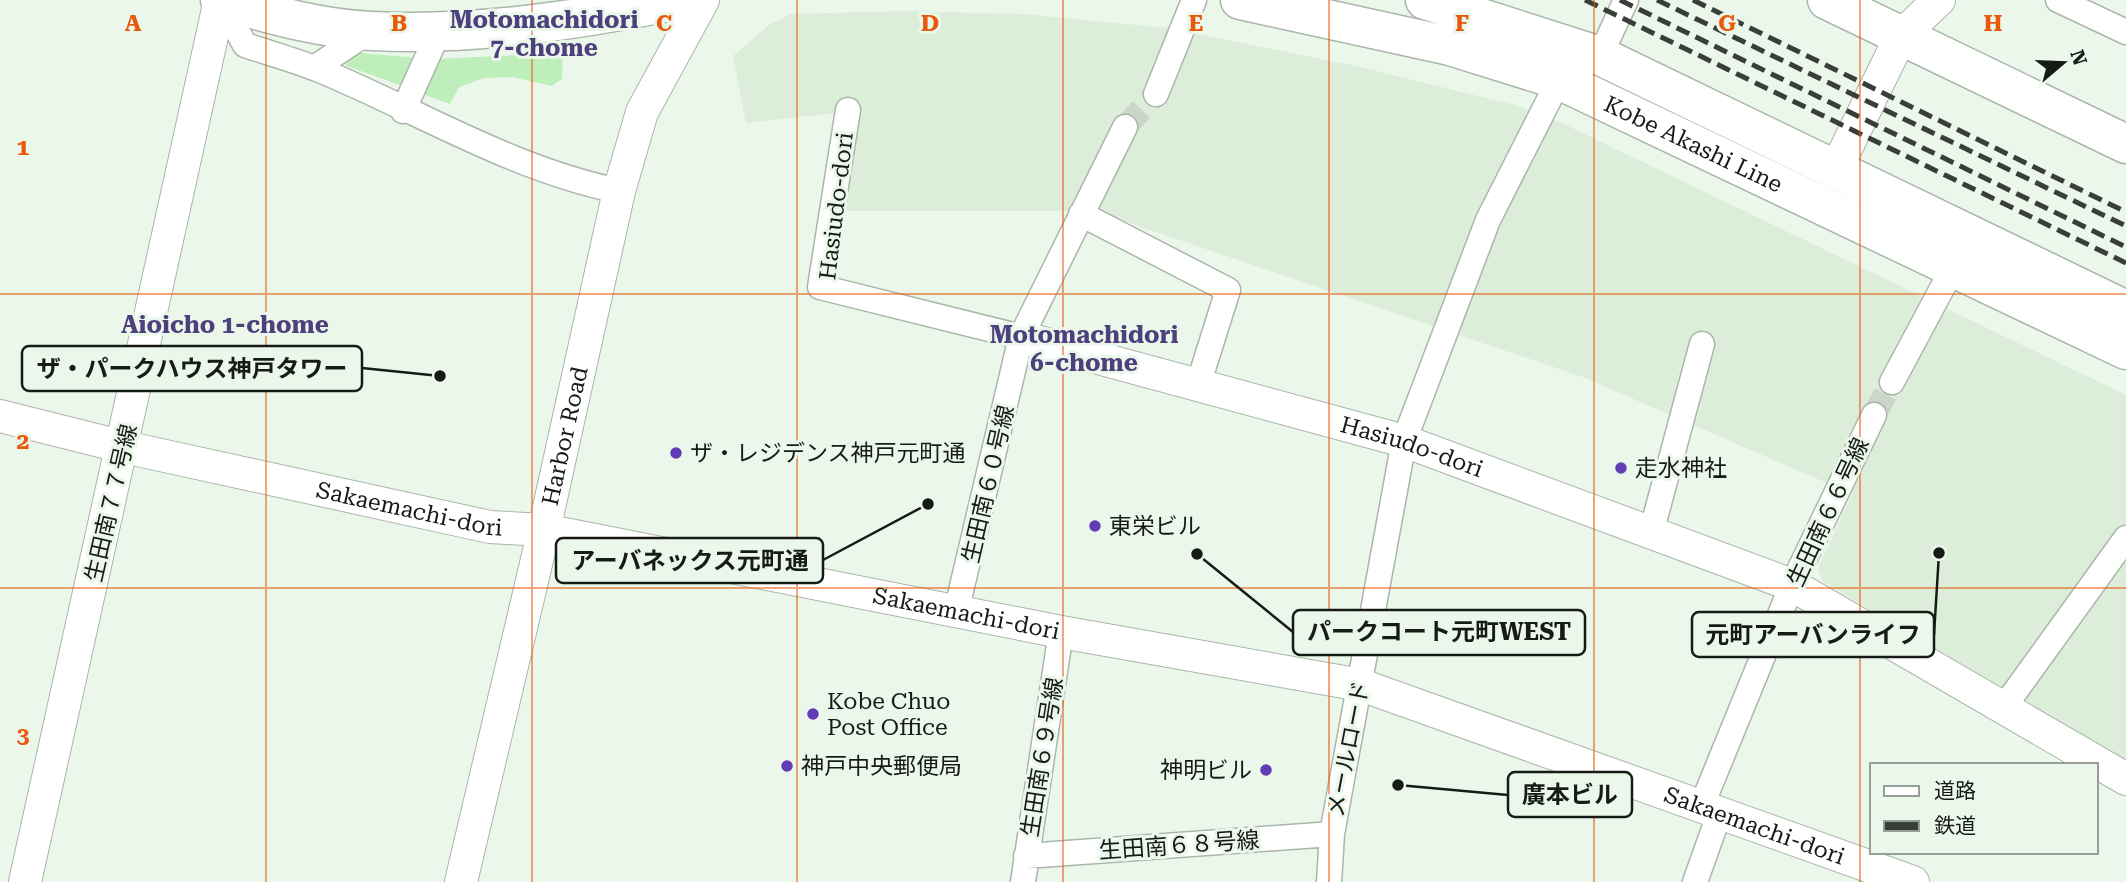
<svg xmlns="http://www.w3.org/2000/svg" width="2126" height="882" viewBox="0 0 2126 882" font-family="'Roboto Serif','Noto Sans JP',serif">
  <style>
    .built { fill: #dceeda }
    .green { fill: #beeeb9 }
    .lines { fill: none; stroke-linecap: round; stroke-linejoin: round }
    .minor-tunnel { stroke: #cbd6ca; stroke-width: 24; stroke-dasharray: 24 12; stroke-linecap: butt }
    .minor-casing { stroke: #aab6a9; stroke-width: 27 }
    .tertiary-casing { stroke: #aab6a9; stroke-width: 34 }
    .primary-casing { stroke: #aab6a9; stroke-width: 41 }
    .minor { stroke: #fff; stroke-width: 24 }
    .tertiary { stroke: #fff; stroke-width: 32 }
    .primary { stroke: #fff; stroke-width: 38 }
    .rail { stroke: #393e38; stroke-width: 5; stroke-dasharray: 14 7; stroke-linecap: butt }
    .grid { fill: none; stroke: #e8590c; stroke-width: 2; stroke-opacity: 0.55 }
    .poi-dot { fill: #613cb4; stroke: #ebf7ea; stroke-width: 2.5 }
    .labels { text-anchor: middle; stroke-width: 6; stroke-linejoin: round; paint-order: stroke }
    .street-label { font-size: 23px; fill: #171b16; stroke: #ebf7ea }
    .poi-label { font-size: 23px; fill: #171b16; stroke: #ebf7ea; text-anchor: start }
    .neighbourhood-label { font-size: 24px; font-weight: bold; fill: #4e3f7d; stroke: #ebf7ea }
    .grid-label { font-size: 23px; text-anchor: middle; font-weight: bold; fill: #e8590c; stroke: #ebf7ea; stroke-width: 6; stroke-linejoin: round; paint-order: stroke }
    .leader { fill: none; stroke: #171b16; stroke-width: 2.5 }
    .callout-dot { fill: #171b16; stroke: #ebf7ea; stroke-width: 2.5 }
    .callout { fill: #ebf7ea; stroke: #171b16; stroke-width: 2.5 }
    .callout-label { font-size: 24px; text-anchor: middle; font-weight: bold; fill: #171b16 }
  </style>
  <rect width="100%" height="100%" fill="#ebf7ea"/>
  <!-- built -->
  <path class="built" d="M904,11L1022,14L1168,28L1356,66L1515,105L1566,125L2126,395V762L1822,581L1818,568L1852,494L1583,377L1094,211H840L854,111L746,123L733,56L769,25L791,14Z"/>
  <!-- green -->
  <path class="green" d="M351,52L418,58L405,87L347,66L341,56Z
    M563,53L562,79L552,86L512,77L484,78L459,87L450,104L425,95L437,59Z"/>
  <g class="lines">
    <!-- minor-tunnel -->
    <path class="minor-tunnel" d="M1125,127L1156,94
      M1874,415L1892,382"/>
    <!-- minor casing -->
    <g class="minor-casing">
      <path id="minor" d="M220,0L245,45C269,53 294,60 317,69C417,110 511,169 619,191
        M2058,0L2126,32
        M314,68L370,31
        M1156,94L1194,0
        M848,110L820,287L1021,337
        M403,111L439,31
        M1081,214L1228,290L1198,385
        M1892,382L1954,266
        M1651,533L1702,344
        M956,612L1021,337L1125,127
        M2004,707L2126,538
        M1702,805L1792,585L1874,415
        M1026,856L1332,834
        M1023,882L1061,632
        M1329,882L1332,834L1404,441L1488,220L1559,80L1600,56L1626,0
        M1695,882L1720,812"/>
    </g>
    <!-- tertiary casing -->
    <g class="tertiary-casing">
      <g id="tertiary">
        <path d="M1835,171L1901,36L1939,0"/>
        <path id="s1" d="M1021,337L1404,441L1792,585L2126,779"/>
        <path id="s2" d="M0,416L124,447L490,527L544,530L1061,632L1361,685L1913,882"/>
        <path d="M25,882L220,0"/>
        <path id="s3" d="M461,882L544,530L619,191L642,112L703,0"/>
      </g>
    </g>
    <!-- primary casing -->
    <g class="primary-casing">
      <g id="primary">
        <path d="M220,0C269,14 320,29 372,31C475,36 578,20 679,0"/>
        <path id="s4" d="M1240,0L1450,46L1559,80L2126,350"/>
        <path d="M1425,0L1600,56L2126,310"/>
        <path d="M1827,0L2126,144"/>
      </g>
    </g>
    <!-- minor -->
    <use href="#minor" class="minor"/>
    <!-- tertiary -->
    <use href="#tertiary" class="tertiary"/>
    <!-- primary -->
    <use href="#primary" class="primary"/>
    <!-- rail -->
    <path class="rail" d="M1585,0L2126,263
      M1620,0L2126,247
      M1657,0L2126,226
      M1693,0L2126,212"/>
  </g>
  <!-- grid -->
  <path class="grid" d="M266,0V882M532,0V882M797,0V882M1063,0V882M1329,0V882M1594,0V882M1860,0V882M0,294H2126M0,588H2126"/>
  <!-- markers -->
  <g class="poi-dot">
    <circle cx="676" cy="453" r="7"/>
    <circle cx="1621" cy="468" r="7"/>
    <circle cx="1095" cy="526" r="7"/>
    <circle cx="813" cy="714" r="7"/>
    <circle cx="787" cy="766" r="7"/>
    <circle cx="1266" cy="770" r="7"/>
  </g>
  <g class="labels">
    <!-- street labels -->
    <g class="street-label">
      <text dy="8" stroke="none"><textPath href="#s4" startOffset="478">Kobe Akashi Line</textPath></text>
      <text transform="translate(836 206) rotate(-83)" y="8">Hasiudo-dori</text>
      <text dy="8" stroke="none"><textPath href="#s3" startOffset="458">Harbor Road</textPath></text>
      <text dy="8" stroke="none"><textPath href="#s1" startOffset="406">Hasiudo-dori</textPath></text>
      <text transform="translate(988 484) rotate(-77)" y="8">生田南６０号線</text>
      <text transform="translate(111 503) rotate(-77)" y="8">生田南７７号線</text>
      <text dy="8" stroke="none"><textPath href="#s2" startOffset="420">Sakaemachi-dori</textPath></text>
      <text transform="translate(1828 512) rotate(-65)" y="8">生田南６６号線</text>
      <text dy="8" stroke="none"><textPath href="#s2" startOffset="987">Sakaemachi-dori</textPath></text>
      <text transform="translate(1348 749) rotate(-79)" y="8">メールロード</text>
      <text transform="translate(1042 757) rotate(-81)" y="8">生田南６９号線</text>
      <text dy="8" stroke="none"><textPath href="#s2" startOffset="1806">Sakaemachi-dori</textPath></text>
      <text transform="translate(1179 845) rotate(-4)" y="8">生田南６８号線</text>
    </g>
    <!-- poi labels -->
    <g class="poi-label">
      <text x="690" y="461">ザ・レジデンス神戸元町通</text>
      <text x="1635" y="476">走水神社</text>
      <text x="1109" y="534">東栄ビル</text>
      <text x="827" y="709">Kobe Chuo<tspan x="827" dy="26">Post Office</tspan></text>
      <text x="801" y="774">神戸中央郵便局</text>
      <text x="1252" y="778" text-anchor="end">神明ビル</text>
    </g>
    <!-- neighbourhood labels -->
    <g class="neighbourhood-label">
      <text x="544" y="28">Motomachidori<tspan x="544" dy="28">7-chome</tspan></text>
      <text x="225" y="333">Aioicho 1-chome</text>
      <text x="1084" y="343">Motomachidori<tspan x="1084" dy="28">6-chome</tspan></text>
    </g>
  </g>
  <g class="grid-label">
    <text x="133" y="31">A</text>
    <text x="399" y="31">B</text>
    <text x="664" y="31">C</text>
    <text x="930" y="31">D</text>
    <text x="1196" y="31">E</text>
    <text x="1462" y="31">F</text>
    <text x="1727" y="31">G</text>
    <text x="1993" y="31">H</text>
    <text x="23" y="155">1</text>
    <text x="23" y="449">2</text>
    <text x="23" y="743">3</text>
  </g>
  <!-- callouts -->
  <path class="leader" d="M440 376L362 368M928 504L823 560M1197 554L1293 632M1939 553L1934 635M1398 785L1508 795"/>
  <g class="callout-dot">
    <circle cx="440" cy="376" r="7"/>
    <circle cx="928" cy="504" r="7"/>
    <circle cx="1197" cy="554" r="7"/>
    <circle cx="1939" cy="553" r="7"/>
    <circle cx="1398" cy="785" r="7"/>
  </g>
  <g class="callout">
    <rect x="22" y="346" width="340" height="45" rx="7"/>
    <rect x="556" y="538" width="267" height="45" rx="7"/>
    <rect x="1293" y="610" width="292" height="45" rx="7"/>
    <rect x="1692" y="612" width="242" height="45" rx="7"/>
    <rect x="1508" y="772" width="124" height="45" rx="7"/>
  </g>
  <g class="callout-label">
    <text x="192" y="377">ザ・パークハウス神戸タワー</text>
    <text x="690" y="569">アーバネックス元町通</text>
    <text x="1439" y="640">パークコート元町WEST</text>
    <text x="1813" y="643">元町アーバンライフ</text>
    <text x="1570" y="803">廣本ビル</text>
  </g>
  <!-- legend -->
  <rect x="1870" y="763" width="228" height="91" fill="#ebf7ea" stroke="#969f95" stroke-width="2"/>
  <rect x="1884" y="786" width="35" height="10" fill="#ffffff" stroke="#969f95" stroke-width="2"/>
  <text x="1934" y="798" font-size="21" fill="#171b16">道路</text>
  <rect x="1884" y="821" width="35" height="10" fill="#393e38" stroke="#969f95" stroke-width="2"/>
  <text x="1934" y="833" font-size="21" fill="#171b16">鉄道</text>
  <!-- north arrow -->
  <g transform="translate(2063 63) rotate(71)" stroke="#ebf7ea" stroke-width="5" paint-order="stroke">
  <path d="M0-5L12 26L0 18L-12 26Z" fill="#171b16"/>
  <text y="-10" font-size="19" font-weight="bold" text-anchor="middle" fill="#171b16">N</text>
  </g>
</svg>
